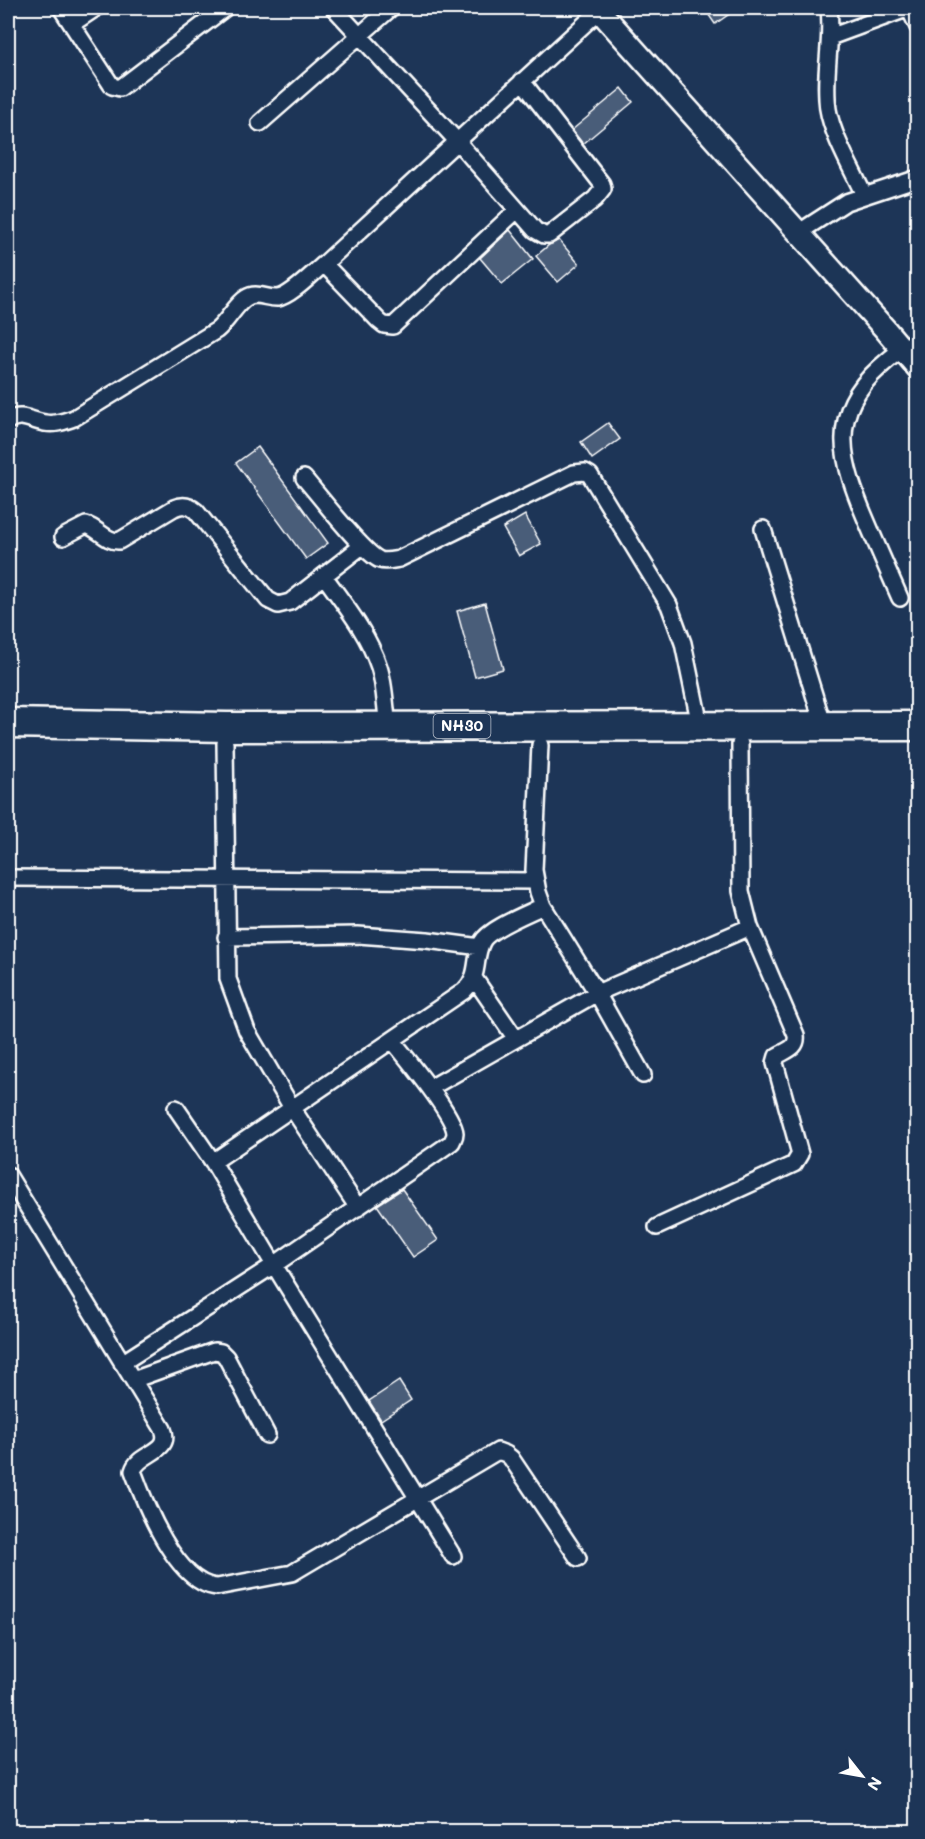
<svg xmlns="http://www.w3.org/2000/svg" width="925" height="1839" viewBox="0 0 925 1839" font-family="Mali,sans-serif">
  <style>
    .building { fill: #4a5d79; stroke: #fff; stroke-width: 1.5 }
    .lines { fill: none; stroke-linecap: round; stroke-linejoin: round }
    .street-casing { stroke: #fff; stroke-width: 20 }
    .secondary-casing { stroke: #fff; stroke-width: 26 }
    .highway-casing { stroke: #fff; stroke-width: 33 }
    .street { stroke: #1d3557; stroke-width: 15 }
    .secondary { stroke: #1d3557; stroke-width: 21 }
    .highway { stroke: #1d3557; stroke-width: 28 }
    .labels { text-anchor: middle; stroke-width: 4.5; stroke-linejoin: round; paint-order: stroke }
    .shield { fill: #1d3557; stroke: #bbc2cd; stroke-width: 1.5 }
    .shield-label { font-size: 15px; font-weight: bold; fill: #fff }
  </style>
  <rect width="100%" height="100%" fill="#1d3557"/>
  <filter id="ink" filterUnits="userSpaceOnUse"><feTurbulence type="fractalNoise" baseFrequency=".0167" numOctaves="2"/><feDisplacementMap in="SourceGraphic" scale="12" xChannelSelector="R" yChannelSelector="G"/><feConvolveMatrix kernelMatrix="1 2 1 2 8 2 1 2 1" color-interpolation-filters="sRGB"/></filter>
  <g filter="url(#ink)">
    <!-- building -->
    <path class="building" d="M704,8H738L715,24Z
      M622,88L633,102L583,144L572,130Z
      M510,230L533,259L502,284L480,258Z
      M559,240L579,264L558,282L536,256L549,245Z
      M608,423L620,439L592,459L581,442Z
      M258,447L328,543L306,559L236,463Z
      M525,515L541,544L519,556L503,528Z
      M485,603L503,669L475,677L457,611Z
      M402,1189L438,1240L413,1257L377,1205Z
      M399,1381L411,1400L381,1420L369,1401Z"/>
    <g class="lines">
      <!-- street casing -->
      <g class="street-casing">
        <path id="street" d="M61,8L110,83L112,86L120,88L225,8
          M334,8L457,141L535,230L544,235H549L595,199L603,189L602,184L522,81
          M829,8C833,41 823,75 828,109C832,135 853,171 864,195
          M909,8L918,27
          M72,24L96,8
          M830,37L909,8
          M260,123L391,8
          M798,233L846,202L918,178
          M324,264L379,321L384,325L393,326L517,210
          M8,421C21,412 31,421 45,423C56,425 65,421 74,418L217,330C228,321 236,304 246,298C256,291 267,299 278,298C291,296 314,272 324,264L600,10
          M304,478C318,494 364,554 380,560C386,562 393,560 399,559L574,473L585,472L590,475L669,605L683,643L700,725
          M763,529L824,727
          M63,537L86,525C98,528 106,542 119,541L174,508C183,504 189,505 196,511L268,600L278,605L290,602L362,546
          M324,576C344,604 368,633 379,667C385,685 385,707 388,726
          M900,598C889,573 878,548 867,522C842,463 826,415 880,367C892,356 903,347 918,340
          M225,743L228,979L247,1031L292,1108L358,1208
          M540,745L534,870L538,892L543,906L597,993L643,1075
          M8,878L535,881
          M226,937L358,935L427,940L480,947
          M474,978L516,1039
          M430,1088L597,993L750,927
          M176,1108L213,1162L274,1265L453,1556
          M213,1162L464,991C481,974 473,960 482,942C488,929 529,913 543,906
          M8,1175L163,1429C173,1453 138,1452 133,1471C145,1504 176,1584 217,1587L292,1573L498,1451L506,1454L511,1458L578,1558
          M657,1227L794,1164L800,1154L775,1063L777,1056C787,1050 798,1048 796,1035L750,927L741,891L740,744
          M122,1363L274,1265L452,1142C453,1139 455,1137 455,1133C454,1115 405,1056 392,1040
          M133,1380L214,1351L221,1352L226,1357L267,1435"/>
      </g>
      <!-- secondary casing -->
      <g class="secondary-casing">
        <path id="secondary" d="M597,8L885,329L918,368"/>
      </g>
      <!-- highway casing -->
      <g class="highway-casing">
        <path id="highway" d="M8,723L227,727L918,726"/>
      </g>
      <!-- street -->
      <use href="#street" class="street"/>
      <!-- secondary -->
      <use href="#secondary" class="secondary"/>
      <!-- highway -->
      <use href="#highway" class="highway"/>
    </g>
  </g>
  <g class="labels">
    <!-- shield labels -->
    <rect class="shield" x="433.5" y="714" width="57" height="24" rx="4.5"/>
    <g class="shield-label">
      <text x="462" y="731">NH30</text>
    </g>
  </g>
  <!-- margin -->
  <rect width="925" height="1839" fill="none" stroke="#1d3557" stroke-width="30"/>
  <rect x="15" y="15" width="895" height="1809" fill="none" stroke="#fff" stroke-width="2" filter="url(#ink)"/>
  <!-- north arrow -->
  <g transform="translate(862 1776) rotate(121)" stroke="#1d3557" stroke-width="4.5" paint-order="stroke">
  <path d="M0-4.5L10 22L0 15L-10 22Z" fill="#ffffff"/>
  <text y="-9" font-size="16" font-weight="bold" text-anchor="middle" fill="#ffffff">N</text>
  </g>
</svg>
